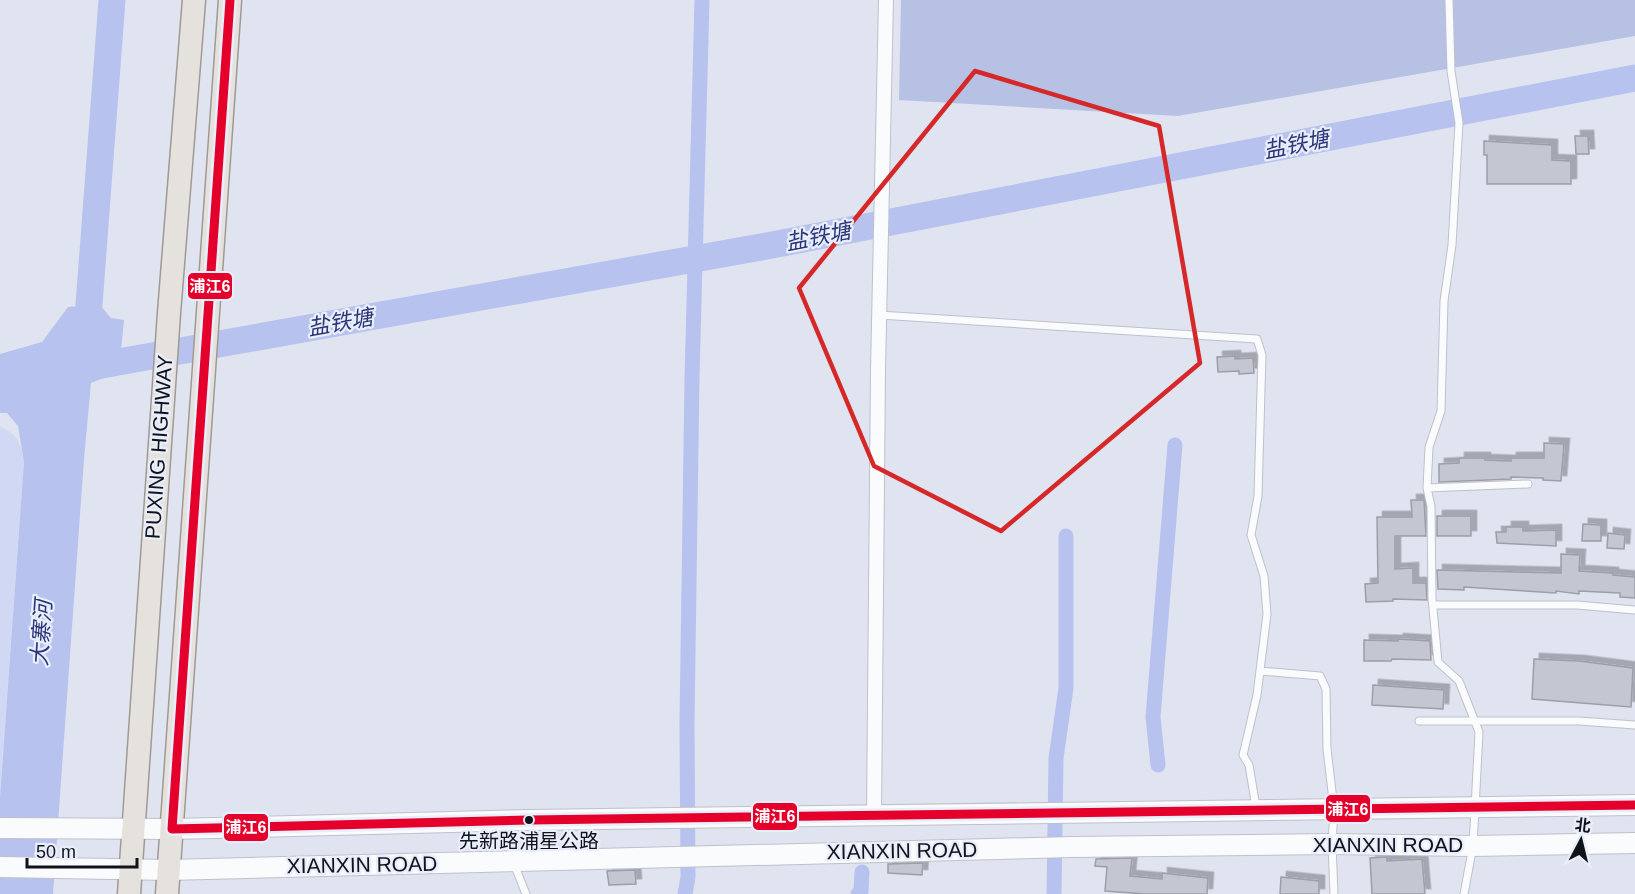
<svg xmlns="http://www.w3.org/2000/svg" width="1635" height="894" viewBox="0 0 1635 894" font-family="Helvetica,'Noto Sans SC',sans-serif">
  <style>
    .green { fill: #d0d8f3 }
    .forest { fill: #b7c1e4 }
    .water { fill: #b7c3ee }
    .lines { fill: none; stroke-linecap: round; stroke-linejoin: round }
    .canal { stroke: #b7c3ee; stroke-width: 15 }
    .river { stroke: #b7c3ee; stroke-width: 27 }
    .building { fill: #c4c7d2; stroke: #9b9fa8; stroke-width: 1.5; filter: url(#shadow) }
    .lane-casing { stroke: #bec1cb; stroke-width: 9 }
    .street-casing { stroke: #bec1cb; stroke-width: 16 }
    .secondary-casing { stroke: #bec1cb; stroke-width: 22 }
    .primary-casing { stroke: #9f9a94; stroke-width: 25 }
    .lane { stroke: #fafbfd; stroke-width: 7 }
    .street { stroke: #fafbfd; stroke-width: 14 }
    .secondary { stroke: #fafbfd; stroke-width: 20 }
    .primary { stroke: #e5e1dd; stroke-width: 22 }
    .bus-1-casing { stroke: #e9eefc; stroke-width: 14 }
    .bus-1 { stroke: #e4002b; stroke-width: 9 }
    .marked { fill: none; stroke: #d62828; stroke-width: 4.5; stroke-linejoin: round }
    .bus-dot { fill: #11131b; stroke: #e9eefc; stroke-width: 2 }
    .labels { text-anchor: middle; stroke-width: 4.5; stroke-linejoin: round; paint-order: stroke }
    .bus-label { font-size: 20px; fill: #11131b; stroke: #e9eefc }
    .street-label { font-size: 21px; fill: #11131b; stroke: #e9eefc }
    .water-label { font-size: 22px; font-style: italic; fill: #2a3575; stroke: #e9eefc }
    .line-badge { stroke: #e9eefc; stroke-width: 2 }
    .badge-label { font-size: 16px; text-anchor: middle; font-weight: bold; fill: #fff }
  </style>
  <defs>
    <filter id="shadow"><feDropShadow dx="5.5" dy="-5.5" stdDeviation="0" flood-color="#0004"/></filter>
  </defs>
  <rect width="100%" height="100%" fill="#e0e4f1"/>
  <!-- green -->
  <path class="green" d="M0,427C17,433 22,445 24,462L0,790Z"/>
  <!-- forest -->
  <path class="forest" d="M901,0H1635V36L1178,116L899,100Z"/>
  <!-- water -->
  <path class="water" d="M99,304L111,318L124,320L119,372L91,383L84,459L53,894H0V796L24,462L18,426L7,413H0V354L42,342L68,307Z"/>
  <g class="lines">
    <!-- canal -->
    <path class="canal" d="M1158,765L1153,717L1175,445
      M685,894L688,877L687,723L692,378L702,0
      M858,894L861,891L862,872
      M1054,894L1056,758L1066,688V536"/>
    <!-- river -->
    <path class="river" d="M82,338L87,331L112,0
      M85,368L772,245L1635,78"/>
  </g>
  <!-- building -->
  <path class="building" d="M1575,136H1588L1589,154H1576Z
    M1484,141L1552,145V160L1571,161V184H1487V155H1484Z
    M1235,356V359L1253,358L1254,373L1239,374V371L1218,372L1217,357Z
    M1544,443L1564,444L1561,481L1543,480V478L1511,477V479L1439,482V464L1459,463V458H1485V460L1511,461V458H1544Z
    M1411,500H1424L1426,536H1395V569L1413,568V583H1426L1427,600L1393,599V601L1366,602L1365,584L1378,583L1377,517H1412Z
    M1437,516H1471V536H1437Z
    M1583,524L1601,525V541H1582Z
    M1506,527H1523V531L1556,530V546L1497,543L1496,532H1506Z
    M1608,533L1625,535L1624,549L1607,548Z
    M1561,554L1580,555L1579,571L1613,573V575L1635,577V598L1620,597V593L1579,591V594L1556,591V593L1464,587V590L1438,589L1437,570L1561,573Z
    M1398,639L1430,641L1431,660L1392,659L1391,661H1364V640L1398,641Z
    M1534,659L1579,661L1633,668L1631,707L1532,699Z
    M1373,685L1444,690L1443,709L1372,705Z
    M1387,857V861L1422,859L1425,894H1372L1370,858Z
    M1132,858L1130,876L1162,879V873L1208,878L1207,894H1145L1105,891L1107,867L1095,866L1096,859Z
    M923,863L922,875L888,873V864Z
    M635,870L636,884L609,885L607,871Z
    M1281,877L1319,881V894H1280Z"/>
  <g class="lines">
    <!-- lane casing -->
    <g class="lane-casing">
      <path id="lane" d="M1449,0L1451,71L1459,123L1452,245L1444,301L1441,411L1429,447L1427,488L1431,506L1432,598L1438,662L1459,681L1479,732L1473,846L1464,894
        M879,315L1257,339L1262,355L1258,496L1251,535L1264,576L1267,614L1257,695L1243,755L1249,765L1256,807
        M1427,488L1528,484
        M1433,605H1577L1635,610
        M1260,671L1320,676L1326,689L1327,749L1334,809L1332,844L1334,894
        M1419,721H1579L1635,725
        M514,864L526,894"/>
    </g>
    <!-- street casing -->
    <g class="street-casing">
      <path id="street" d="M874,815L878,370L886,0"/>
    </g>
    <!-- secondary casing -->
    <g class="secondary-casing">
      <path id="secondary" d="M0,828L172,829L530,820L1635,805
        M0,867L169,870L1072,847L1332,844L1473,846L1635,843"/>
    </g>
    <!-- primary casing -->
    <g class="primary-casing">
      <path id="primary" d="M129,894L169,313L194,0
        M167,894L230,0"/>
    </g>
    <!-- lane -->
    <use href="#lane" class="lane"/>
    <!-- street -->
    <use href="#street" class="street"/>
    <!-- secondary -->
    <use href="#secondary" class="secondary"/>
    <!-- primary -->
    <use href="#primary" class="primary"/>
    <!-- bus-1 casing -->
    <g class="bus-1-casing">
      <path id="bus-1" d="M230,0L172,829L530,820L1635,805"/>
    </g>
    <!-- bus-1 -->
    <use href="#bus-1" class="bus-1"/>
  </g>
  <!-- marked area -->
  <path class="marked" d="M975,71L1159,126L1200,363L1001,531L874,466L799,288Z"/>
  <!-- markers -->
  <circle class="bus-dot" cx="529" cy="820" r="5"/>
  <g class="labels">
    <!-- bus labels -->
    <g class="bus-label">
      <text x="529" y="848">先新路浦星公路</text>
    </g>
    <!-- street labels -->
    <g class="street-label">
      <text transform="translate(159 447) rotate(-86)" y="7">PUXING HIGHWAY</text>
      <text x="1388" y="852">XIANXIN ROAD</text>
      <text transform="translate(902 851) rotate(-1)" y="7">XIANXIN ROAD</text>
      <text transform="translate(362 865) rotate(-1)" y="7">XIANXIN ROAD</text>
    </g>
    <!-- water labels -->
    <g class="water-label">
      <text transform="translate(1296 144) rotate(-11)" y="8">盐铁塘</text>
      <text transform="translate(818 236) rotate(-11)" y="8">盐铁塘</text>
      <text transform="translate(340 322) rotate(-10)" y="8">盐铁塘</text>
      <text transform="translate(41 633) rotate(-86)" y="8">大寨河</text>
    </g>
  </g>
  <g class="line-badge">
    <rect x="187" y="272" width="46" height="28" rx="6" fill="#e4002b"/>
    <rect x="1325" y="794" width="46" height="29" rx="6" fill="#e4002b"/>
    <rect x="752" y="802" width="46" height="29" rx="6" fill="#e4002b"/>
    <rect x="223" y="813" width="46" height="29" rx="6" fill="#e4002b"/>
  </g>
  <g class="badge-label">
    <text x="210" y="292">浦江6</text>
    <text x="1348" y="815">浦江6</text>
    <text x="775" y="822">浦江6</text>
    <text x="246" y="833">浦江6</text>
  </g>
  <!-- north arrow -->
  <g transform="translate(1581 840) rotate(7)" stroke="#e9eefc" stroke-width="4.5" paint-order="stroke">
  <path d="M0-4.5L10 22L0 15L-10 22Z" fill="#11131b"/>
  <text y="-9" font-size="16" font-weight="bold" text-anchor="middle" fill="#11131b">北</text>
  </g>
  <!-- scale -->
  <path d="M27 858v9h110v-9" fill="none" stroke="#11131b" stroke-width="3"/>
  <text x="36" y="858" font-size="18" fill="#11131b" stroke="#e9eefc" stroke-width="4.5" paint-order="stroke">50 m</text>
</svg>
